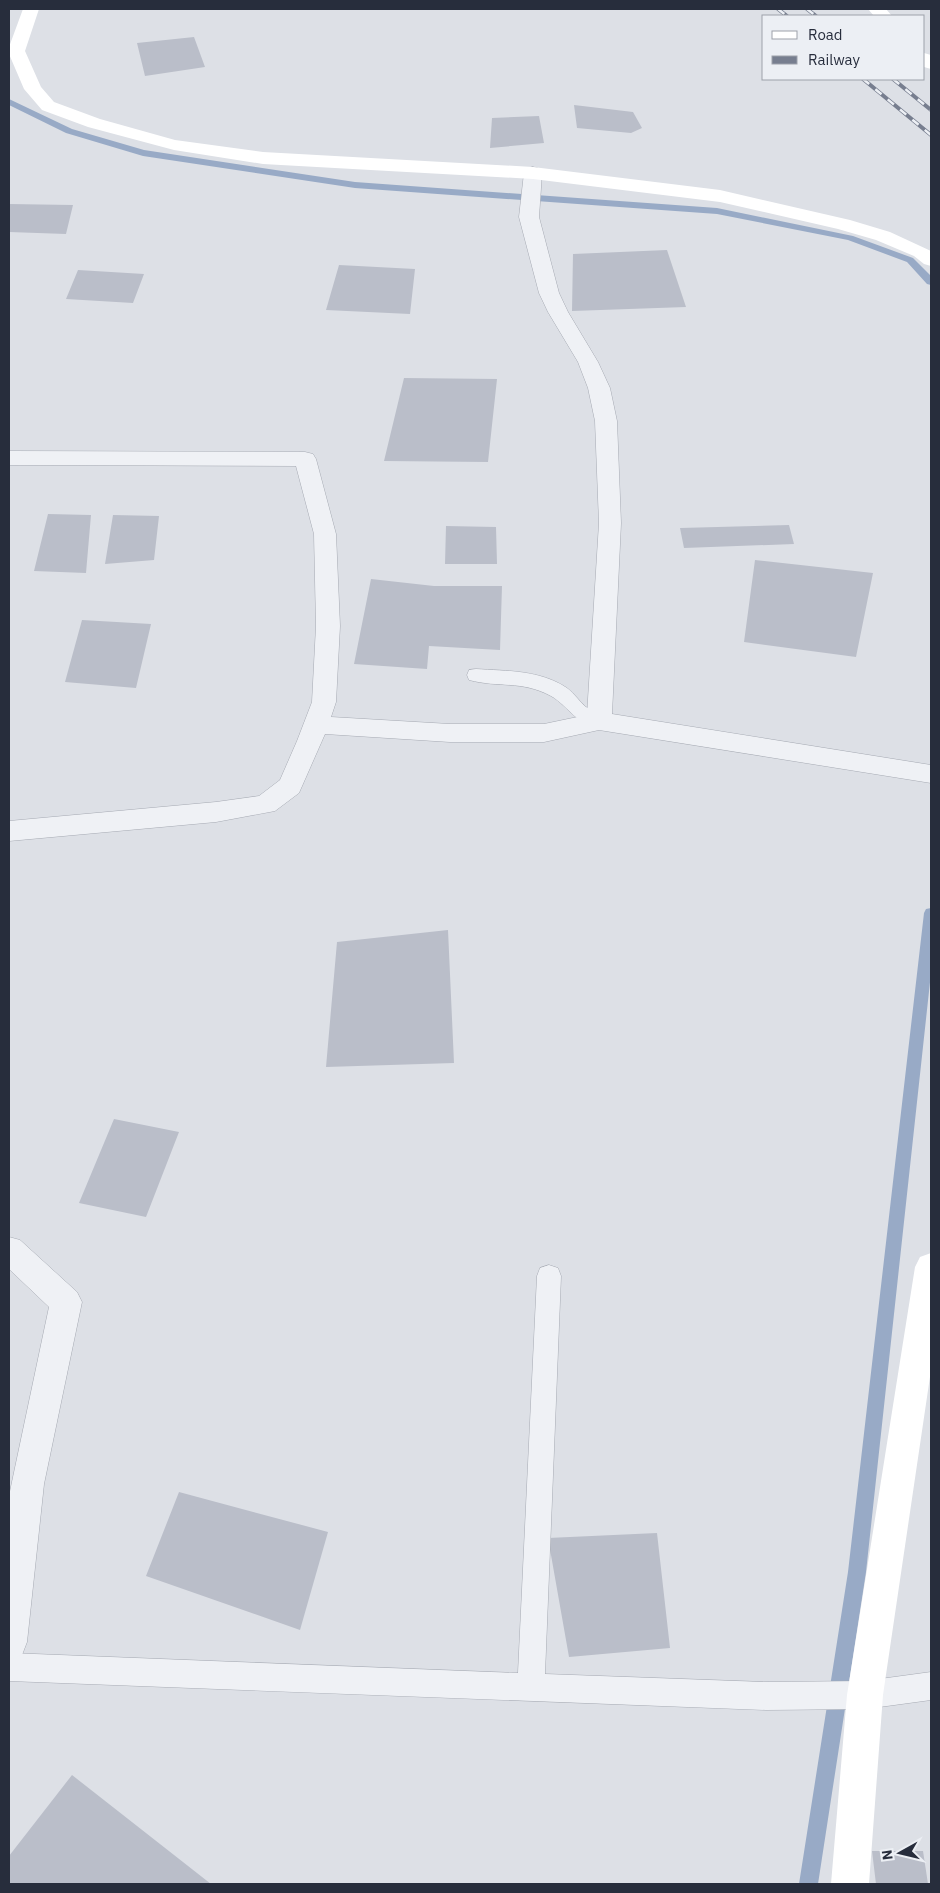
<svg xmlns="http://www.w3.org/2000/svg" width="940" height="1893" viewBox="0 0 940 1893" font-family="'IBM Plex Sans',sans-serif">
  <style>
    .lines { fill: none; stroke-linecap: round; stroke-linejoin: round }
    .stream { fill: #98aac6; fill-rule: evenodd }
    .building { fill: #babec9 }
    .lane-casing { stroke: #a6aab3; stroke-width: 1 }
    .street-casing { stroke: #a6aab3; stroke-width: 1 }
    .lane { fill: #eff1f5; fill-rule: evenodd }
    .street { fill: #eff1f5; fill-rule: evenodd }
    .secondary { fill: #fff; fill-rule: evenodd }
    .rail-casing { stroke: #777e8f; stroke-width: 4 }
    .rail { stroke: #eceff4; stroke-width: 2.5; stroke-dasharray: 8; stroke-linecap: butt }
  </style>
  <rect width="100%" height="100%" fill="#dde0e6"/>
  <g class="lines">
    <!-- stream -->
    <path class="stream" d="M9,99L72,129L144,150L355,182L717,208L853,236L913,258L931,276V285L927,284L907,262L848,240L717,214L355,188L143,156L66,133L9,105Z
      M931,908V973L866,1572L818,1884H799L848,1572L924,913L926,909Z"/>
  </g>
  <!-- building -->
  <path class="building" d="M194,37L205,67L145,76L137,43Z
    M574,105L633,112L642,128L631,133L577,128Z
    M539,116L544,143L490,148L492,118Z
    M9,204L73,205L66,234L9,232Z
    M667,250L686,307L572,311L573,254Z
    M339,265L415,269L410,314L326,310Z
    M78,270L144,274L133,303L66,299Z
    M404,378L497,379L488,462L384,461Z
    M48,514L91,515L86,573L34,571Z
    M113,515L159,516L154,560L105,564Z
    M789,525L794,544L684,548L680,528Z
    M446,526L496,527L497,564H445Z
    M755,560L873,573L856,657L744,642Z
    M371,579L434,586H502L500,650L429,646L427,669L354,664Z
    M82,620L151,624L136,688L65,682Z
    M448,930L454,1063L326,1067L337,942Z
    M114,1119L179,1132L146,1217L79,1203Z
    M179,1492L328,1532L300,1630L146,1576Z
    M657,1533L670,1648L569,1657L548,1538Z
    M72,1775L211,1884H11L9,1883V1856Z
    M872,1851H923L928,1884H876Z"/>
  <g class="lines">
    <!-- lane casing -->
    <g class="lane-casing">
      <path id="lane" d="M476,669C507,671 540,670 567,688C574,693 579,701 586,707C594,712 604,713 609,721L606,726C582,733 569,706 551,696C521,680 499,688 469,680L467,675L469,670Z
        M549,1265L558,1268L561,1276L545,1674L766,1682L865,1681L931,1672V1700L865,1709L766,1710L9,1681V1653L518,1673L537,1276L540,1268Z"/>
    </g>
    <!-- street casing -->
    <g class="street-casing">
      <path id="street" d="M533,167L540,169L542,173L539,217L559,293L568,312L598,362L610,388L617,421L621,523L612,714L931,765V783L599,730L544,742H450L325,734L299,793L275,811L216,822L9,841V821L216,802L259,796L280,780L297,741L312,702L316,626L314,534L296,466L9,465V451L305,452L313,454L316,459L336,534L340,626L336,702L331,717L450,724H544L587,715L599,523L595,421L588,388L578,362L548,312L539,293L519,217L524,173L526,169Z
        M9,1237L20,1240L77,1292L82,1302L44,1484L27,1642L22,1655L9,1660V1496L49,1307L9,1269Z"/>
    </g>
    <!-- lane -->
    <use href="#lane" class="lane"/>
    <!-- street -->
    <use href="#street" class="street"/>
    <!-- secondary -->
    <path class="secondary" d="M23,9H39L25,51L41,87L54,102L100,119L175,140L263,152L533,167L720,190L850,220L890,232L931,251V266L924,264L914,256L876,240L838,229L720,202L533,179L263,164L174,150L88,127L42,110L24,89L9,54V47Z
      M868,9H886L892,16H874Z
      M924,53L931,55V69L924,67Z
      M931,1253V1370L883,1695L869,1884H831L847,1695L915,1267L920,1257Z"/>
    <!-- rail casing -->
    <g class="rail-casing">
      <path id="rail" d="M778,9L787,16
        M807,9L816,16
        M863,79L931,135
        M893,79L931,110"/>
    </g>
    <!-- rail -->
    <use href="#rail" class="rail"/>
  </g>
  <!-- border -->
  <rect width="940" height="1893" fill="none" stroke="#272d3c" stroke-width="20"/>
  <!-- legend -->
  <rect x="762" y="15" width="162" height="65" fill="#eceff4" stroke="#9da1aa"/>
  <rect x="772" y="31" width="25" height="8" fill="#ffffff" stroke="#9da1aa"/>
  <text x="808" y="40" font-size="15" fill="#272d3c">Road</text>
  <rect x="772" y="56" width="25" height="8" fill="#777e8f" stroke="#9da1aa"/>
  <text x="808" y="65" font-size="15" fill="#272d3c">Railway</text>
  <!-- north arrow -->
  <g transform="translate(900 1853) rotate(262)" stroke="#eceff4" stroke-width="4" paint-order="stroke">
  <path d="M0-4L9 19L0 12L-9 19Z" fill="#272d3c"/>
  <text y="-8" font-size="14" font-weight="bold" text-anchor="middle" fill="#272d3c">N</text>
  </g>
</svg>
